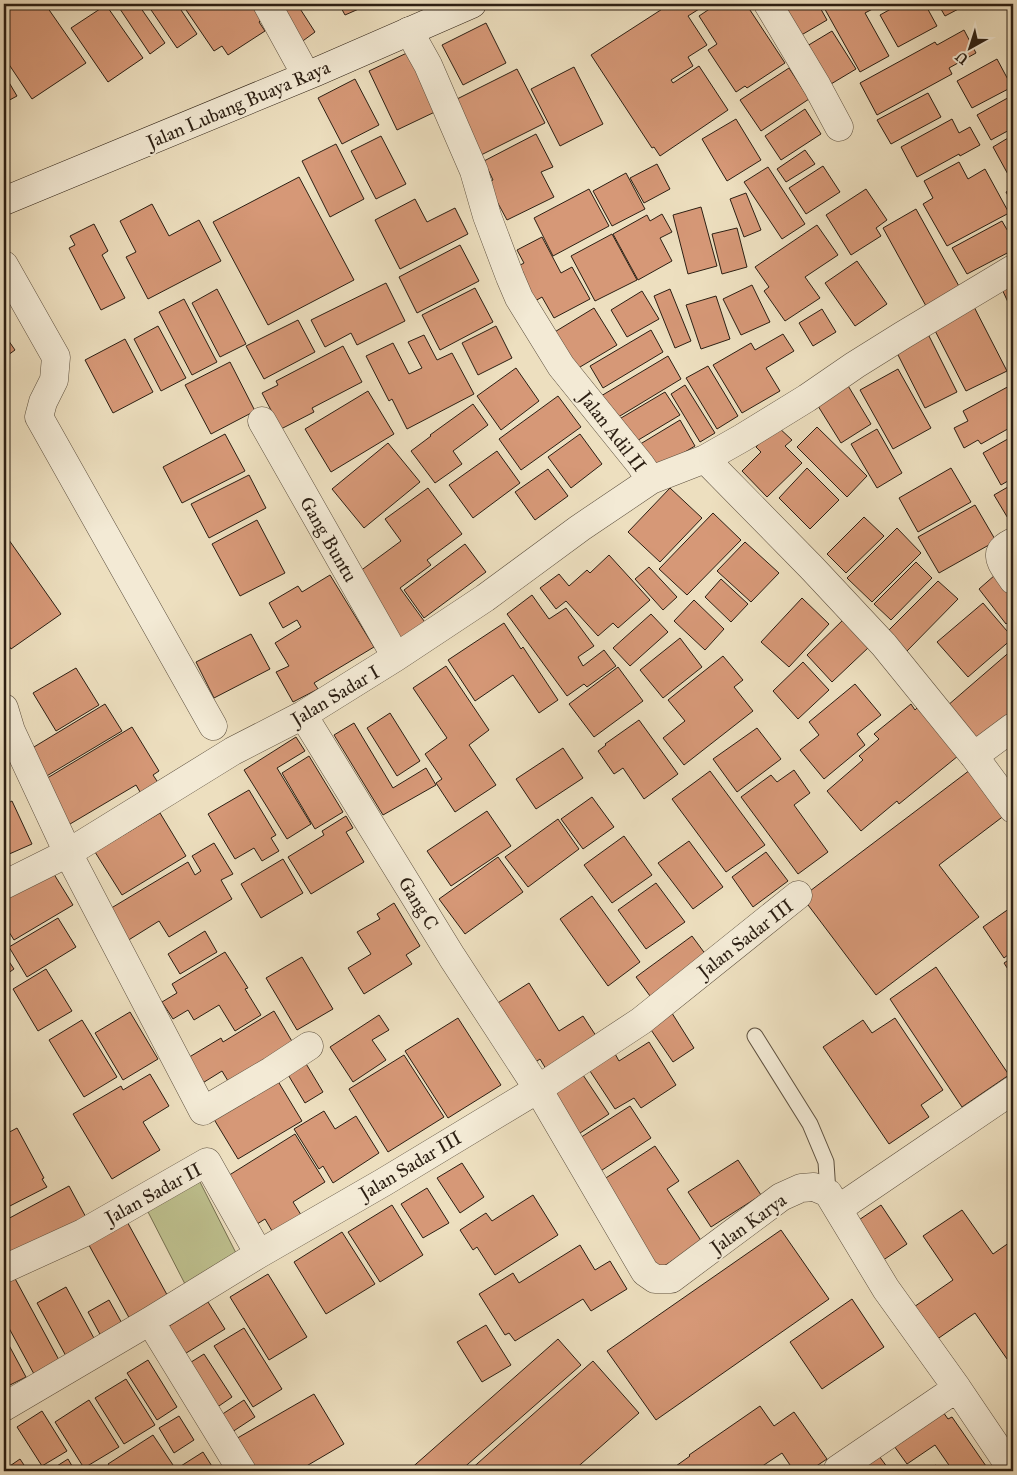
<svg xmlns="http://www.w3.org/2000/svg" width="1017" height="1475" viewBox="0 0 1017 1475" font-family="'IM FELL Great Primer',serif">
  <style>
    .green { fill: #bec08e; stroke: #757050 }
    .building { fill: #d69877; stroke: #2c1f13 }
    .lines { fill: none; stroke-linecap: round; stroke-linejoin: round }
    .service-casing { stroke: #5c4f3e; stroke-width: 17 }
    .minor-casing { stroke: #5c4f3e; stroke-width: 29 }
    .secondary-casing { stroke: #2c1f13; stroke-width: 29 }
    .service { stroke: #f3ead5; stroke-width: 15 }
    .minor { stroke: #f3ead5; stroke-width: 28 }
    .secondary { stroke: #f3ead5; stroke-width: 28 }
    .labels { text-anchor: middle; stroke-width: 4; stroke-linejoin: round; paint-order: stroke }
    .street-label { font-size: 19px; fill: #2c1f13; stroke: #f3ead5 }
  </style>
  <rect width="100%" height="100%" fill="#eddfbf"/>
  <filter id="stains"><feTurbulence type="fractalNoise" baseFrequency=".004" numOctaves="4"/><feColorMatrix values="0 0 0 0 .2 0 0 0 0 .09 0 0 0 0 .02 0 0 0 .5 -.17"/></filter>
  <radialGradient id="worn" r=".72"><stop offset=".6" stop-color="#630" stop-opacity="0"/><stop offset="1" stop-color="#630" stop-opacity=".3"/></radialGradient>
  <!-- green -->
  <path class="green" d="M200,1182L238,1257L185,1284L147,1210Z"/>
  <!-- building -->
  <path class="building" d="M15,4H45L86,63L32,99L4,57V12Z
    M128,4H138L165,43L150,54L120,9Z
    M147,4H177L197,34L177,48Z
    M182,4H251L261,20L259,22L265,31L228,55L222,46L214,51Z
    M275,4H297L315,32L300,43Z
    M339,4H370L345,15Z
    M670,4H707L688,16L707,45L688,57L693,66L671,80L673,83L699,66L728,110L660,156L654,147L652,148L591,55Z
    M717,4H746L785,63L747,88L745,86L736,92L708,50L717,44L699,16Z
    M777,4H818L827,20L798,37Z
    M822,4H882L865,13L889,56L860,72Z
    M897,4H925L937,26L898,47L880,15L898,5Z
    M938,4H968L945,16Z
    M106,5L143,58L108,82L71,28Z
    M486,23L506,63L463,85L442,45Z
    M964,30L976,53L949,68L952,74L877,115L860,83L935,42L937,45Z
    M832,31L856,69L826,87L802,49Z
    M411,51L439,110L397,130L369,71Z
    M997,59L1012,87L972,108L957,81Z
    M574,67L603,124L560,146L531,89Z
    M789,68L809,99L761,131L740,100Z
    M517,69L545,123L479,156L451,102Z
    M4,74L17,96L4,103Z
    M355,79L379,125L342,144L318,98Z
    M928,93L941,117L891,144L877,120Z
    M1013,95V128L991,140L977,115Z
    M805,109L821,134L781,160L765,136Z
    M736,119L761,160L727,181L702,139Z
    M952,119L959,133L970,127L980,145L960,156L959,154L917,177L901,147Z
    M536,134L553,167L541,172L554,197L507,220L487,183L493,180L484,161Z
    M1013,135V177L1010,178L993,147Z
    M381,136L406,184L376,199L351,151Z
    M336,144L364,199L330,217L302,161Z
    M805,150L815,164L786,182L777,169Z
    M959,162L968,179L985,169L1009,213L947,246L923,204L933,198L924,181Z
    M657,164L670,189L644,203L630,178Z
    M823,166L840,192L806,214L789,188Z
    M768,167L805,224L782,239L744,182Z
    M626,173L645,209L612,226L593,191Z
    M299,177L354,280L268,325L213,222Z
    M1013,188V205L1006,192Z
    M589,189L609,226L553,256L534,218Z
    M866,189L887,220L876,228L881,236L851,255L826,215Z
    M746,193L761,230L744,237L730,199Z
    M415,199L427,222L455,208L468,234L400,269L375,220Z
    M152,204L169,236L199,220L221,261L148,299L126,257L136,252L120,221Z
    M701,207L717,266L688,274L673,215Z
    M916,209L960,288L926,306L883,228Z
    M662,214L672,232L660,238L672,261L638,280L613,234L647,215L650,221Z
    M1002,221L1013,240V250L967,274L952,248Z
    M94,224L108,251L102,255L125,298L101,310L69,248L75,245L70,236Z
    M817,225L838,255L805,277L820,298L785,321L764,291L769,287L755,267Z
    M737,228L747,267L722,274L712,234Z
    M612,234L637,280L595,301L571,256Z
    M542,237L561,273L572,267L590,299L554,318L542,297L530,304L511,270L524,263L517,250Z
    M460,245L479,281L417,313L399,277Z
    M857,261L887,304L855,326L825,283Z
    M1013,281V313L1001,287Z
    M386,283L405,321L357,345L351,333L325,347L311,320Z
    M752,285L770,322L741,335L723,299Z
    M475,288L493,322L440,350L422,315Z
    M217,289L246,344L220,357L192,303Z
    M670,289L691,341L675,348L654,296Z
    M642,291L659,319L627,337L611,310Z
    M716,296L730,339L701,349L686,305Z
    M184,299L217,362L192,375L159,312Z
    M971,301L1007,371L966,391L930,321Z
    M594,308L617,345L575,370L553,333Z
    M822,309L836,332L813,346L799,323Z
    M298,320L315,352L264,379L246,346Z
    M158,326L186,378L161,391L134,339Z
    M496,326L512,358L478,375L462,343Z
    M651,330L663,352L603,388L590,366Z
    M4,334L15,350L4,358Z
    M783,334L794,351L766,368L780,391L742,413L713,365L751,343L755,350Z
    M928,334L957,392L925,408L896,351Z
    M424,335L437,360L452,353L474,394L407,429L392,399L389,401L366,356L393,343L409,374L422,368L408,342Z
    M125,339L153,392L113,413L85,360Z
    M343,346L362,382L312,408L314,412L281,429L262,393L278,385L276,381Z
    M668,356L681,379L615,419L601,396Z
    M230,362L255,411L211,434L185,385Z
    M708,366L738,416L717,429L686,378Z
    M516,368L539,401L501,430L477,396Z
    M898,369L931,428L893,449L860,390Z
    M844,379L871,424L841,443L813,398Z
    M1013,384V426L981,444L978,440L964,448L954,428L968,421L963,411Z
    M685,385L715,433L700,442L671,394Z
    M368,391L394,434L331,472L305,429Z
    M665,392L680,415L630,445L616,421Z
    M558,396L581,427L521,470L499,439Z
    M473,404L488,425L453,451L462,464L435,483L411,451L431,436L430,435Z
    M680,420L695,446L653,471L637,446Z
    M777,426L792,440L785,446L802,463L767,497L742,471L761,452L756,447Z
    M817,427L867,476L847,497L797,447Z
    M877,429L902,473L877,488L851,444Z
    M225,434L245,471L182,503L163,467Z
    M580,434L602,464L571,488L548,457Z
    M1013,436V478L1001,485L983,453Z
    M388,443L420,482L364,528L332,489Z
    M497,451L520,483L473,518L449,485Z
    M807,468L839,500L810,529L779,498Z
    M951,468L971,502L918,532L899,498Z
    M548,469L568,496L535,520L515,492Z
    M249,475L266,508L209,538L191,504Z
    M1013,484V517L1009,520L994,495Z
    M428,488L462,534L427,560L431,565L400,588L427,625L403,643L352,577L401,541L385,519Z
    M670,488L702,518L660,562L628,532Z
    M975,505L996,541L939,573L918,537Z
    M713,513L741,540L687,595L659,569Z
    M864,517L884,536L846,573L827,554Z
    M257,520L285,573L240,596L212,544Z
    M897,528L921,553L872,602L847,578Z
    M4,533L61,614L11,649L4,638Z
    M745,542L779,573L751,602L717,571Z
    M465,544L486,572L424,618L404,590Z
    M609,555L650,600L618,628L613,623L598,636L566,601L556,609L540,588L559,574L569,586L587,570L590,573Z
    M916,562L932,578L891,620L874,604Z
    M649,567L677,597L663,610L635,579Z
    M330,575L374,647L314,683L318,689L293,702L276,672L289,666L275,643L301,627L297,620L283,628L269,603L298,586L302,592Z
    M995,575L1013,598V618L1006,624L979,589Z
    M721,579L748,604L731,622L705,597Z
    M938,581L958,599L906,652L886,633Z
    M532,595L549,619L566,608L594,646L578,657L583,666L604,650L616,666L587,687L584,684L567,696L507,614Z
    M802,598L829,624L789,667L761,642Z
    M694,600L724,629L705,650L674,621Z
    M983,603L1013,638L968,677L937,642Z
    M651,614L668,632L630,666L613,648Z
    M844,619L869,647L832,682L807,655Z
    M504,623L521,649L523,647L558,700L539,713L513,675L475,701L448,660Z
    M251,634L270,669L214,698L196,662Z
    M680,638L702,667L663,698L640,670Z
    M1013,649V711L979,741L947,706Z
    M723,656L743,680L734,687L753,711L684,765L663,738L685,721L668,700Z
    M803,662L829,690L798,719L773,691Z
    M446,666L489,730L469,745L496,785L455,812L436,783L442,779L425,754L447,738L413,688Z
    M618,667L643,701L594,737L569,704Z
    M76,668L99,705L56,731L33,693Z
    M855,684L881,715L857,734L865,745L824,779L800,750L819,735L809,722Z
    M105,704L122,731L40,780L24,753Z
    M911,704L915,710L918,707L958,756L899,804L897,801L861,831L827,791L863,760L859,756L879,739L874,734Z
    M390,713L420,761L397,776L367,728Z
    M639,720L678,774L644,799L623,768L614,774L598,751L606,745L605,744Z
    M354,723L393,788L426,768L436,785L383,815L334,735Z
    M132,727L159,771L153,775L161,787L143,797L136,785L65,827L39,783Z
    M757,728L781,759L737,792L713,759Z
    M296,737L305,751L277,768L311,824L287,839L244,770Z
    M563,748L583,778L536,809L516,779Z
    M309,756L343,812L315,829L282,773Z
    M794,770L810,793L794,805L828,852L798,874L741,797L771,775L777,782Z
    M970,770L1005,815L939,865L979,917L876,995L802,897Z
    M710,771L765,845L726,872L672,799Z
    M249,790L276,835L271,838L279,851L262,861L254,848L235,859L208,814Z
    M592,797L614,827L583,849L561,819Z
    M12,801L32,844L7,855L4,849V805Z
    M487,811L511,846L451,886L427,851Z
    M160,813L186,856L122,895L95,852Z
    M346,816L353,828L346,832L364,862L311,894L288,857L324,835L322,831Z
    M558,819L579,849L528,887L505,857Z
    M624,836L652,875L612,903L584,865Z
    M689,841L723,887L693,909L658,863Z
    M214,843L233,874L221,880L232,899L169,937L159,921L127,941L108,910L188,862L195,875L201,871L192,856Z
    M766,852L788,881L753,907L732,877Z
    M498,857L523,892L465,934L439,899Z
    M283,859L303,893L261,918L241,884Z
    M52,871L73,905L14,940L4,924V900Z
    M656,883L685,922L646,949L618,910Z
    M592,896L640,962L608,986L560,919Z
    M394,903L420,946L406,955L412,964L364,994L348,968L371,954L357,932L380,919L377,914Z
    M1013,906V951L1004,958L983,927Z
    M58,918L76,947L27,977L9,947Z
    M205,931L217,952L180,974L168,954Z
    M692,936L709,959L653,1000L636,977Z
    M225,952L248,988L245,989L261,1015L235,1031L219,1005L194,1020L188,1010L173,1019L162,1002L177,993L172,984Z
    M4,954L14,969L4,976Z
    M302,957L333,1009L297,1030L266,978Z
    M1013,957V977L1004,963Z
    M936,967L1009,1075L962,1107L890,999Z
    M46,969L72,1011L38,1031L13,989Z
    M529,983L559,1031L583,1016L600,1042L549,1074L540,1059L531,1065L493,1006Z
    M670,1010L694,1048L673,1062L647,1024Z
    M274,1011L293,1043L228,1081L222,1071L201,1084L186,1059L221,1038L223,1042Z
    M130,1012L158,1059L123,1080L95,1033Z
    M379,1015L389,1030L372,1040L386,1060L353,1082L330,1047Z
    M458,1018L501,1085L448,1118L405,1051Z
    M895,1018L943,1090L921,1105L929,1117L889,1144L823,1047L863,1020L872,1033Z
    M82,1020L117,1077L84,1097L49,1040Z
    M649,1042L676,1085L641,1108L634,1098L615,1109L588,1068L614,1052L619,1061Z
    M404,1055L444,1117L388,1152L349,1089Z
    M302,1057L323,1092L305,1103L284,1068Z
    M581,1072L609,1114L574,1137L547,1095Z
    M150,1074L169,1106L143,1122L160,1150L112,1179L73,1114L121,1086L123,1090Z
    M276,1078L302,1121L238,1159L212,1116Z
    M630,1106L651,1138L593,1176L572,1143Z
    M324,1111L335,1129L356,1116L379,1153L333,1183L323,1166L319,1169L294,1129Z
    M17,1128L44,1178L42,1179L47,1187L4,1209V1135Z
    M295,1134L325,1182L293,1202L303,1218L275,1236L265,1219L254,1226L223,1179Z
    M655,1146L679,1181L667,1189L702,1242L653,1273L595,1185Z
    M738,1160L761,1195L711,1227L688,1192Z
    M462,1163L484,1197L460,1213L437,1178Z
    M69,1186L88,1221L4,1265V1221Z
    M427,1188L449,1223L423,1238L401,1204Z
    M533,1195L558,1235L495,1275L477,1247L473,1250L460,1230L486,1213L492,1221Z
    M392,1205L423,1255L380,1282L348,1232Z
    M881,1205L907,1244L876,1265L850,1226Z
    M962,1210L993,1254L1013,1240V1355L1007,1359L975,1313L933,1342L911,1309L953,1280L923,1236Z
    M124,1216L171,1302L132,1323L85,1238Z
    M781,1230L829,1299L656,1420L607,1351Z
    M342,1232L375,1284L326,1314L294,1262Z
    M580,1245L595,1270L610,1261L627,1289L591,1311L583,1299L515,1341L509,1333L505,1335L479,1294L513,1273L519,1283Z
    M12,1273L59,1360L34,1374L4,1319V1278Z
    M268,1274L307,1337L269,1360L230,1297Z
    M66,1287L95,1340L66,1356L37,1303Z
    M852,1299L884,1347L822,1389L790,1342Z
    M109,1300L124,1327L102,1338L88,1312Z
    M208,1302L225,1329L183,1355L166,1328Z
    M486,1325L511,1365L482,1382L457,1342Z
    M244,1328L282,1389L253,1407L214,1346Z
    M4,1336L26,1377L4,1388Z
    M558,1339L581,1365L460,1471H408Z
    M204,1354L232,1397L216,1408L188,1364Z
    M148,1360L177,1407L157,1420L127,1373Z
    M593,1361L639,1413L573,1471H469Z
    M126,1379L155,1425L124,1444L95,1398Z
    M314,1394L344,1444L298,1471H252L234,1440Z
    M89,1400L119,1447L84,1468L55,1422Z
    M244,1400L255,1417L229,1434L218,1417Z
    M938,1405L948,1419L952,1417L986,1466L978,1471H953L935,1445L907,1464L889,1439Z
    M760,1406L774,1426L794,1412L827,1459L809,1471H794L782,1453L755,1471H669L690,1456L689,1455Z
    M42,1411L67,1451L42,1466L17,1427Z
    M179,1416L194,1440L174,1453L159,1428Z
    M153,1435L173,1465L162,1471H113L108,1464Z
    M874,1449L890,1471H859Z
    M203,1452L215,1471H173Z
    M20,1459L28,1471H4V1470Z
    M68,1459L75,1471H49Z
    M936,1465L940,1471H927Z"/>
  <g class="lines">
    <!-- service casing -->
    <g class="service-casing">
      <path id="service" d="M755,1036L810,1124L826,1162L828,1193"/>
    </g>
    <!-- minor casing -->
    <g class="minor-casing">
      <path id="minor" d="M267,4L306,75
        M768,4L817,86L839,127
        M409,31L428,65L474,171L487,216L510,277L519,298L561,366L640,464L651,480
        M4,265L56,357L54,380L43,402L39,417L213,726
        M262,421L396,657
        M705,459L812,568L884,645L974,756L1013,809
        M1013,542C1009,544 1003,547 1001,551C996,560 1009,573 1013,580
        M4,708L11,731L68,853L203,1111L271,1071L309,1046
        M303,715L452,957L538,1089L645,1272L655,1279H671L781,1197L801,1188L814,1187L828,1193L886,1289L957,1388L1013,1471
        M974,756L1013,727
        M4,885L68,853L233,751L303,715L396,657L485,598L580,528L651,480L705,459L742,438L807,398L855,365L903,335L1013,269
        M838,1209L1013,1090
        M4,1269L83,1233L207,1162L259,1254
        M150,1321L242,1471
        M4,1407L150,1321L259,1254L384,1182L538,1089L641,1021L798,895
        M838,1469L957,1388"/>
    </g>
    <!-- secondary casing -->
    <g class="secondary-casing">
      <path id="secondary" d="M4,201L316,72L472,4"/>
    </g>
    <!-- service -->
    <use href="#service" class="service"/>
    <!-- minor -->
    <use href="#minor" class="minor"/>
    <!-- secondary -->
    <use href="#secondary" class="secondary"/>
  </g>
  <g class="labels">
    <!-- street labels -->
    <g class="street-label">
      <text transform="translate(238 104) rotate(-23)" y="7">Jalan Lubang Buaya Raya</text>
      <text transform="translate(613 431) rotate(52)" y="7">Jalan Adil II</text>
      <text transform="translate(329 539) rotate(60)" y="7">Gang Buntu</text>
      <text transform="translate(335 695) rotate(-31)" y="7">Jalan Sadar I</text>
      <text transform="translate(419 903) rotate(58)" y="7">Gang C</text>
      <text transform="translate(745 938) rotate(-38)" y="7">Jalan Sadar III</text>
      <text transform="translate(410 1165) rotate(-31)" y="7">Jalan Sadar III</text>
      <text transform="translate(153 1193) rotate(-29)" y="7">Jalan Sadar II</text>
      <text transform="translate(748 1223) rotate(-36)" y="7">Jalan Karya</text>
    </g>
  </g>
  <!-- margin -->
  <rect width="1017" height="1475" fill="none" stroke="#eddfbf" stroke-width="20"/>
  <rect x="5" y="5" width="1007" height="1465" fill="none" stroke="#2c1f13" stroke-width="2.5"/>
  <rect x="10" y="10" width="997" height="1455" fill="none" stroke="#2c1f13"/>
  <!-- north arrow -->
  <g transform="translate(970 48) rotate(219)" stroke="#f3ead5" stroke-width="4" paint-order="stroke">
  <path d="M0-4L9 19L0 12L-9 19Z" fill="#2c1f13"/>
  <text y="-8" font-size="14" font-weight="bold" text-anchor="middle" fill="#2c1f13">U</text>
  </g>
  <rect width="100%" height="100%" filter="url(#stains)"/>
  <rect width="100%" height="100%" fill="url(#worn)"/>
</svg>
